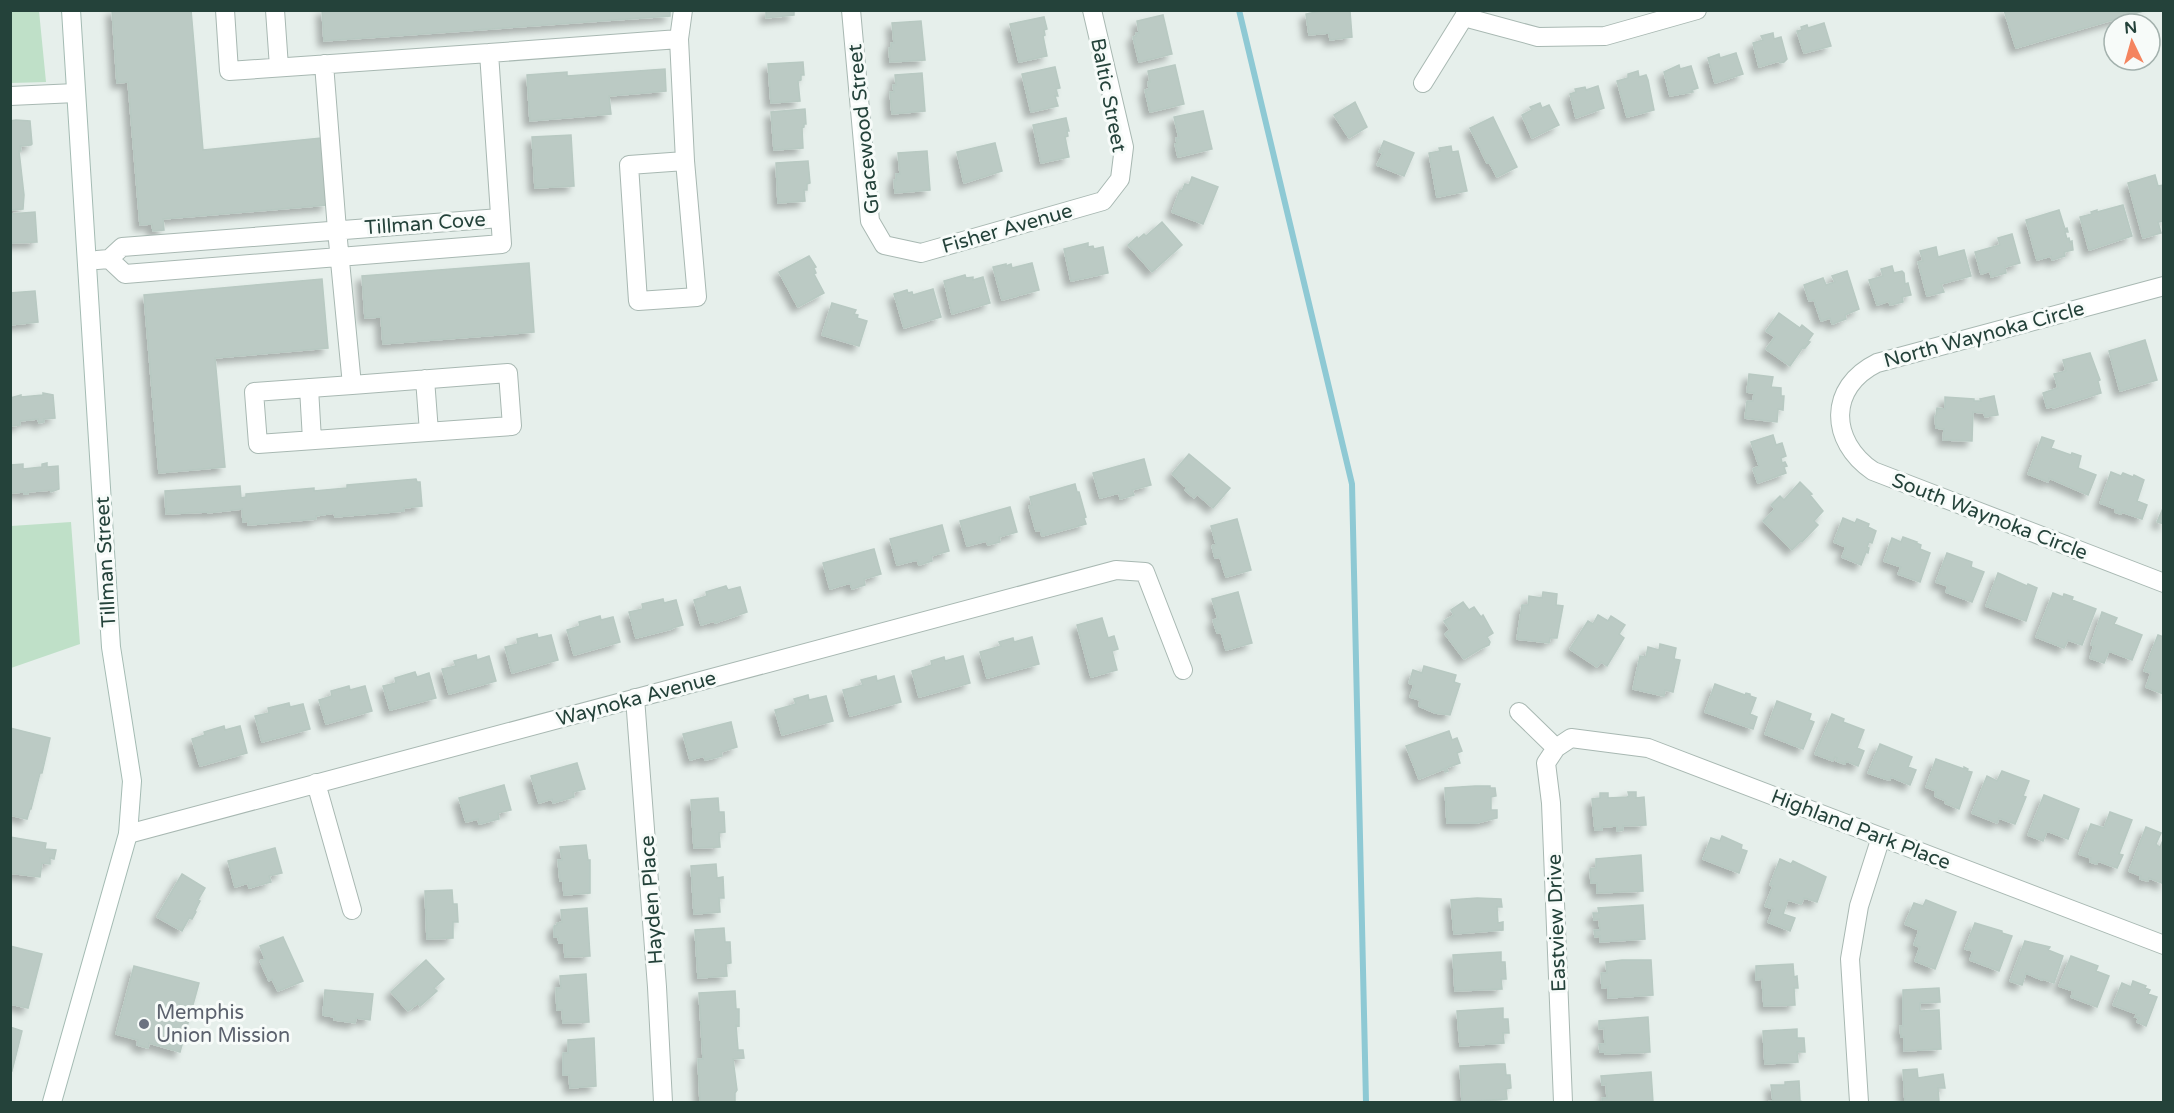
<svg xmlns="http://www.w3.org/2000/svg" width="2174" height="1113" viewBox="0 0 2174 1113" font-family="'Varela Round',sans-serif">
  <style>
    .green { fill: #bfe0c8 }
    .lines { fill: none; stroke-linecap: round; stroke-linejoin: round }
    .stream { stroke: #8ec9d4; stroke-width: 6 }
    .building { fill: #bbcac4; stroke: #b8c9c2; stroke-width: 1.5; filter: url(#shadow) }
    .minor-casing { stroke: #a8b8b2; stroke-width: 20 }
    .tertiary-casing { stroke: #a8b8b2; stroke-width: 20 }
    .secondary-casing { stroke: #a4bbb3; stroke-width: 20 }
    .minor { stroke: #fff; stroke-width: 18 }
    .tertiary { stroke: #fff; stroke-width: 18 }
    .secondary { stroke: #fff; stroke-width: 18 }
    .worship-dot { fill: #6b7280; stroke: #f7fbf9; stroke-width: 2 }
    .labels { text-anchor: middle; stroke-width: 6; stroke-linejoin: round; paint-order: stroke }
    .street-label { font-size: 20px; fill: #24423a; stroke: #f7fbf9 }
    .worship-label { font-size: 20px; fill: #5b616d; stroke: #f7fbf9; text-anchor: start }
  </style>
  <defs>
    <filter id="shadow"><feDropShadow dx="-5.5" dy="5.5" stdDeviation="3" flood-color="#0004"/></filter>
  </defs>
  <rect width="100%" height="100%" fill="#e6efeb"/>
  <!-- green -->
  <path class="green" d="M10,11H39L46,82L11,83Z
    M71,522L80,644L11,668V526Z"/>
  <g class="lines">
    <!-- stream -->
    <path class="stream" d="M1239,10L1352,484L1366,1102"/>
  </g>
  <!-- building -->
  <path class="building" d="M112,10H191L203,150L321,138L327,205L163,219L164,230L153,231L152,224L140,225L128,82L117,83Z
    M322,10H670V16L324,41Z
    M766,10H794V15L766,18Z
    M1325,10L1350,11L1352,37L1330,40L1329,33L1309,35L1306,14Z
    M2004,10H2147L2016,48Z
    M1163,15L1172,54L1139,62L1133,37L1136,36V33H1139L1137,21Z
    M1044,17L1047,29L1044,30L1045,35L1043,36L1047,56L1019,62L1010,24Z
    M921,21L925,60L890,62L889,48H891V43H894L892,23Z
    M1824,23L1831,46L1804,53L1797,31L1802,30L1801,27L1807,25L1808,28Z
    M1773,33L1774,39L1781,37L1787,59L1784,62L1780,63L1779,61L1759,67L1753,43L1763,40L1761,36Z
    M1736,53L1743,74L1715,83L1708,58L1719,54L1720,58Z
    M803,62L804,75H801V80L798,81L800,101L771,103L768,64Z
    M1175,65L1184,104L1150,112L1145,90L1149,89L1148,82H1150L1148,71Z
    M1679,65L1680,69L1691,66L1698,88L1692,90L1693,92L1670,96L1664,72Z
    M1055,67L1060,88L1056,89L1058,96H1055L1058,106L1031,112L1022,74Z
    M665,69L666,91L609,96L611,114L530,121L527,75L567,72V76Z
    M1638,71L1639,77L1646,75L1648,80L1654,110L1627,117L1617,81L1628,78V74Z
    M922,73L925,111L892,114L890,92H894L893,85H896L895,75Z
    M1598,86L1604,108L1576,118L1570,94L1576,92L1575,89L1585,87L1586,90Z
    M1355,102L1367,127L1349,138L1334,115Z
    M1540,103L1542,108L1549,105L1559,125L1532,138L1522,115L1532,110L1530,107Z
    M805,109L806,124H804V127L802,128L803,148L774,150L771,112Z
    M1203,111L1212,149L1178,157L1175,144L1177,143L1176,138H1179L1174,117Z
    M1493,117L1517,167L1497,177L1489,162L1487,163L1470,128Z
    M1066,118L1069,131H1067L1068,136L1065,137L1069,157L1041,163L1033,125Z
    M16,120L30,121L32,144L31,145L20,146L21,151H19L24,195L23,209L10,210V121Z
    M571,135L574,186L535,188L532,137Z
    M1384,141L1414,153L1404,176L1377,165L1383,153L1379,152Z
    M995,143L1002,171L964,183L957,152Z
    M1451,146L1452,152L1458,151L1467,191L1437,197L1429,153L1440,151L1439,148Z
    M927,151L930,190L895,193L894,180H896V174H900L898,153Z
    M808,161L810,183L807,184V190H804L805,201L778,203L776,163Z
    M2155,175L2158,186L2164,185V221L2158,222L2161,233L2143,238L2128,183Z
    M1192,177L1218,187L1203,224L1172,212L1180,190L1182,191L1185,184L1189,185Z
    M2123,205L2132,236L2089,250L2080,217L2092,214L2091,212L2097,210V212Z
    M2059,210L2065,229L2067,228L2068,232H2065L2067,239L2069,238L2070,242L2072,241L2073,250L2064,252L2065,256L2052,260L2051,256L2037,260L2026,220Z
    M35,212L37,242L10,243V214Z
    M1162,222L1182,245L1152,272L1128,245L1137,237L1138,239L1144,234L1146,236Z
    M2012,234L2020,263L2005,267L2006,273L1991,277L1990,271L1981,274L1975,252L2000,245L1998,238Z
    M1088,243V247L1093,246L1094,249L1103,247L1108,273L1071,281L1064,249Z
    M1936,247L1938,257L1964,250L1971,276L1941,284L1944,292L1927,296L1918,262L1923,261L1920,251Z
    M809,256L816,267L814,268L816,273L814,274L824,293L798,307L779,272Z
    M529,263L534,332L383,344L381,317L365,318L362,276Z
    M1032,263L1039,290L1002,300L993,267L1006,264V266L1011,264L1012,268Z
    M1892,266L1894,273L1902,271L1904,273L1905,284L1908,283L1911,295L1902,297L1903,302L1890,305L1889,301L1877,305L1869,280L1883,276L1881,269Z
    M1847,271L1859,309L1845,315L1846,319L1832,324L1830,318L1821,321L1814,300L1809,301L1804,285L1823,278L1826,285L1835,282L1832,276Z
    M965,275L966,278L973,277V280L983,277L990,303L952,314L944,281Z
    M322,279L328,348L215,358L225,467L159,473L144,295Z
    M933,289L941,317L904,328L894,294L907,290L908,293L912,292L913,295Z
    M35,291L38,322L10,325V293Z
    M832,303L856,310L854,314L858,315L857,318L867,321L859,346L822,335Z
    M1779,313L1800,328L1802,325L1813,334L1808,341L1810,342L1805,348L1803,347L1790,366L1766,349L1775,337L1766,331Z
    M2145,340L2157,380L2120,391L2109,351Z
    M2090,353L2100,380L2098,381L2101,393L2053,408V406L2047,408L2043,393L2058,388L2054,374L2066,371L2063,360Z
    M1749,374L1773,377L1771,387L1781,388V396H1784L1783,410L1778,409L1777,422L1745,418L1747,401H1753L1754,393L1747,392Z
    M43,393L53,395L55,418L44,419V422L39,423L38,419L20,421V425L10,426V398L21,395V397L43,395Z
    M1994,396L1998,415L1985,417L1984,413L1973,412L1972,441L1943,440L1944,429L1936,428L1935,416H1936L1937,408L1945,409V397L1974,399V401H1981L1980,399Z
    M1773,435L1776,445L1782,443L1786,456L1781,458L1782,463L1785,462L1787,466L1784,467L1786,473L1758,483L1753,469L1759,466L1751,442Z
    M2042,437L2054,441L2051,448L2071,455L2072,453L2081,456L2078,468L2096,475L2088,495L2049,478L2048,482L2028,474Z
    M1189,454L1230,488L1213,508L1197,494L1194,498L1185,490L1188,487L1184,486L1172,474Z
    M1144,459L1151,485L1132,490L1134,495L1120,499L1119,493L1100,498L1093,473Z
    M47,463V467L58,466L59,489L51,492V490L28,492V494H24V492L10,493L11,465L23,464V469L42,467V464Z
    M2111,472L2121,476L2123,473L2133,477L2134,475L2144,480L2137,501L2147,505L2142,519L2122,512L2121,514L2115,512L2116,509L2100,503Z
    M416,479L417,482H420L422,506L404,508V511L335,517L334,513L316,516V519L248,525V521L243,522L242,509L208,513V512L166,514L165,491L240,486L241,498L246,497V494L314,488V491L347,488V485Z
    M1800,482L1812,494L1810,495L1823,511L1814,521L1818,525L1802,542L1801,541L1792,550L1763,521L1775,509L1771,505L1780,496L1784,500Z
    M1075,484L1077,492H1079L1086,517L1084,518L1086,524L1042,536L1040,530L1036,531L1029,506L1032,505L1030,497Z
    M2164,506V524L2157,522Z
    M1010,507L1017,532L999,537L1000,542L988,545L986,541L967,546L960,521Z
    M1843,518L1855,523L1857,519L1869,524L1868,527L1876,531L1872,543L1869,542L1867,547L1869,548L1868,553L1866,552L1861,565L1842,557L1846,547L1834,542Z
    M1237,519L1251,570L1226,577L1220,557L1215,558L1212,546L1216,544L1211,526Z
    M942,525L949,551L931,556L932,561L919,565L917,560L897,565L890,539Z
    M1903,537L1917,542L1916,543L1921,545L1920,549L1930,553L1920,582L1898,574L1901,567L1884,561L1892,538L1901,542Z
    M874,549L881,574L864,579L865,585L852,589L850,583L830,589L823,563Z
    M1947,553L1972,562L1971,567L1984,572L1972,602L1946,592L1948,586L1936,582Z
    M1998,573L2027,586L2028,584L2037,588L2026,621L1986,606Z
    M726,586L728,590L740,587L747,612L715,623L714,621L701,625L694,600L707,596L706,592Z
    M1238,592L1252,643L1226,650L1221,632L1217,633L1213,620L1218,619L1212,599Z
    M1543,592L1557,594L1556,605L1563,606L1557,638H1550L1549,643L1517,639L1522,605H1528L1529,596L1542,598Z
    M2053,593L2063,597L2064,594L2073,597L2072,600L2096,609L2082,645L2068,640L2064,648L2036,637Z
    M663,599L664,603L676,600L683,625L672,628V629L636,638L629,612L643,609L642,604Z
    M1463,602L1469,610L1474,607L1481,617L1483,615L1493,633L1487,637L1490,642L1489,645L1480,649L1464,659L1445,634L1450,630L1444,621L1454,615L1451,610Z
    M2102,612L2117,618L2114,624L2142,635L2132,660L2109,651L2104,663L2090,658L2094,646L2091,645Z
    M1598,615L1608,621L1611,616L1625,625L1619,634L1624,638L1607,666L1601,662L1597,667L1570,649L1588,621L1593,624Z
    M600,616L601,620L613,617L620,642L574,655L567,630L580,626L579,622Z
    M1102,618L1108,638L1114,636L1118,649L1112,651L1117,670L1091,677L1077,625Z
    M537,634L538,638L551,635L558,660L512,673L505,647L518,644L517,639Z
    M2158,635L2164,637L2163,694L2146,687L2151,673L2144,671Z
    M1032,637L1039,664L987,678L980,652L1001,646L999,642L1013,638L1014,642Z
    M1660,644L1676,648L1674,659L1680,660L1673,692L1665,690L1664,696L1633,689L1640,656L1646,657L1648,647L1659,650Z
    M476,655L477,660L489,656L496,681L449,694L442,669L456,666L454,661Z
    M963,656L970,683L919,697L912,671L932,665L931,661L944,657L945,661Z
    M1424,666L1456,675L1454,682L1460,684L1450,715L1435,713L1419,706L1420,700L1410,697L1414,685L1409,683L1413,670L1422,673Z
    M415,672L417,677L429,673L436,698L390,710L383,686L396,683L395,678Z
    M876,676L877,681L894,676L901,702L850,716L843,690L863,685L861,680Z
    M1715,684L1745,695L1746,693L1750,694V696L1756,698L1750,714L1757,717L1753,729L1705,712Z
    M349,686L350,690L365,686L372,711L326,724L319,700L332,696L331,691Z
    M808,695L809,700L826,696L833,721L782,735L775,710L796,704L794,699Z
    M1777,701L1811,714L1809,720L1814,722L1803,749L1765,734Z
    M289,703L290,707L303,704L310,729L262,742L255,716L269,713L268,708Z
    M1832,714L1844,719L1843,722L1864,730L1857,748L1864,751L1858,766L1846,761L1845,764L1836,761L1837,758L1835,757L1833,761L1815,754Z
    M731,722L737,747L721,752L722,756L705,760L704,756L690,760L683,734Z
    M224,726L225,730L240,726L247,753L200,766L192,739L205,735L204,732Z
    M10,728L50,738L42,773H40L31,809H30L27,819L10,815Z
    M1449,731L1452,740L1457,738L1462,751L1457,753L1460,763L1446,768L1448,771L1445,772L1444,769L1419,779L1406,746Z
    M1880,744L1912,757L1908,767L1916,770L1910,785L1891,777L1890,780L1885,779L1868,773Z
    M1936,759L1964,769V767L1968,769L1967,771L1972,772L1959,809L1945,803L1946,801L1935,796L1936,791L1926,787Z
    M577,763L585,789L573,792L574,797L553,803L552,799L539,803L531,776Z
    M2002,771L2029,781L2023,796L2026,797L2015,824L1999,818L1997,823L1972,813L1987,776L1997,781Z
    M504,785L511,810L498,813L499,819L479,824L478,819L466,822L459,798Z
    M1475,786H1490V788H1495L1496,796L1491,797V810H1497V818L1477,823H1447L1445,788Z
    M1628,792H1636V798L1644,797L1646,825L1623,826V830L1617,831V826L1602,827V830H1595L1592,799L1600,798V793H1608V798L1627,797L1629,796Z
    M2044,795L2079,809L2068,839L2047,831L2043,841L2028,835Z
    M718,798L719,812H724L725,832L719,833L720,847L694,848L691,800Z
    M2110,812L2132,820L2119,854L2123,855L2117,868L2098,861L2097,864L2090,862L2091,858L2079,854L2091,824L2104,828Z
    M2146,827L2161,833L2156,844L2158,846L2160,847L2164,838V884L2149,878L2148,881L2140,879L2141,876L2129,871Z
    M1722,836L1742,845L1741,849L1747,851L1739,873L1703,859L1711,838L1720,841Z
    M10,837L46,843L45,849L56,850L54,859L50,858V864L42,863L40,877L10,873Z
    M586,845L588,860H590V893L564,895L563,881H560L558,860H562L560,847Z
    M275,848L282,873L269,876L271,882L249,888L248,883L235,887L228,861Z
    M1641,855L1643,891L1597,893V883H1591L1590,869L1596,868V859Z
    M1780,859L1791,864L1793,861L1826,877L1817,902L1804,898L1801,904L1788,900L1783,914L1795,918L1790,931L1768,922L1773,909L1765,906L1773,886L1770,885Z
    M716,864L717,878L723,877L724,898H719L720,912L694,914L691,866Z
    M182,874L205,888L198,900L200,901L195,911L196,912L192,919L189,918L182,931L157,917Z
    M452,890L453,904H457L458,922H453V938L427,939L425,891Z
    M1477,898L1501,899L1502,907H1497L1498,923L1503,922V930L1454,934L1451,900Z
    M1926,900L1956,912L1935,969L1915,961L1920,947L1914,945L1919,930L1905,924L1914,903L1923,906Z
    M1643,905L1645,939L1600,942V936L1595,937L1594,930H1600L1599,919L1594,920L1593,913H1599L1598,908Z
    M587,908L590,956L565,957L564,943H559L558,937H554V926L557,925V923L562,922L561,910Z
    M1975,923L2002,931V933L2012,936L1999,971L1970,960L1973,951L1965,949Z
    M724,928L725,942H730L731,963L726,964L727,976L698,978L695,930Z
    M283,937L303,981L278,991L272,979L269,981L260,961L265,959L260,946Z
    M2025,941L2050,947L2048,950L2063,956L2054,983L2043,979L2042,980L2026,973L2022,985L2010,981Z
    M10,946L42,954L28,1008L10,1004Z
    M1501,952V962H1505L1506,979H1501L1502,989L1455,991L1453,955Z
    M2071,956L2098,966L2096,971L2109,976L2097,1007L2071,997L2073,991L2059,986Z
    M426,960L444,979L434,988L437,991L420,1006L418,1003L408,1011L391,992Z
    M1622,960H1651L1653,995L1608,998V987L1602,988L1601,973H1607L1606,962Z
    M1793,964L1794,977L1797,976L1798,988H1794L1795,1005L1764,1006L1762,979L1756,980V966Z
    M134,966L199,983L180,1052L149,1043L148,1048L137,1045L138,1040L116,1034Z
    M586,974L589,1022L563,1023L562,1010H557L556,988H561L560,976Z
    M2133,981L2146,986L2145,988L2150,990L2148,994L2157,997L2146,1026L2137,1022L2139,1018L2135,1017L2137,1014L2113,1005L2122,983L2131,987Z
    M1939,988L1940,1002L1920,1003V1011L1939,1010L1941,1049L1904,1051V1037H1901L1900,1026H1903V990Z
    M325,990L373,994L370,1020L356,1018L355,1023L334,1020L335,1017L323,1015Z
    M735,991L736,1009H739V1026L736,1025L738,1050H743L744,1058L733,1059L737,1090L735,1093V1102H700L698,1059H703L699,993Z
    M1503,1008V1019H1508L1509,1033H1503L1504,1043L1460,1046L1457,1011Z
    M1648,1017L1650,1052L1605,1054V1052H1600L1599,1044H1605L1604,1028L1599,1029V1021Z
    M10,1027L22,1031L12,1071L10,1070Z
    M1797,1029V1038H1804L1805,1052H1797L1798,1062L1765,1064L1763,1031Z
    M594,1038L596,1086L570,1088L569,1075H563V1053H568V1040Z
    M1497,1064H1505L1506,1075H1510L1511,1088L1506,1089L1507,1099L1462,1102L1460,1066Z
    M1917,1069L1918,1078L1943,1074L1945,1088H1938L1939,1102H1905L1903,1070Z
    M1651,1072L1653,1102H1602V1098H1607L1606,1084L1602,1085L1601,1076Z
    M1799,1081L1800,1101L1803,1102H1766L1773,1101L1771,1085H1785V1082Z"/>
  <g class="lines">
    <!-- minor casing -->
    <g class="minor-casing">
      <path id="minor" d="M275,10L279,67
        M683,10L679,39L685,161L697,297L638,301L629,165L685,161
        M851,10L870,221L884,245L921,253L1103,201L1120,179L1124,147L1092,10
        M1464,17L1538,37L1605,36L1697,10
        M489,53L679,39
        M324,64L337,230L352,385L254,392L258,444L512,426L508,373L352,385
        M1423,83L1464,17
        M109,259L125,274L502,244L489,53L229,71L225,10
        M97,260L109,259L122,247L500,218
        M2164,286L1877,363C1828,387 1829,441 1873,471L2164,583
        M425,379L429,432
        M309,388L312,440
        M635,698L657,987L663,1102
        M1519,712L1556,748
        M316,783L352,910
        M128,834L1116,570L1145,572L1183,670
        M1563,1102L1551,803L1546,763L1556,748L1571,738L1648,748L2164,945
        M1859,1102L1850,959L1859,906L1881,837"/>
    </g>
    <!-- tertiary casing -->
    <g class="tertiary-casing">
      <path id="tertiary" d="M10,96L76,93"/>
    </g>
    <!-- secondary casing -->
    <g class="secondary-casing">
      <path id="secondary" d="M52,1102L128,834L132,781L111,647L71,10"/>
    </g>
    <!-- minor -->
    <use href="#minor" class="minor"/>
    <!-- tertiary -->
    <use href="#tertiary" class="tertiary"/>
    <!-- secondary -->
    <use href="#secondary" class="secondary"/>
  </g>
  <!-- markers -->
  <circle class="worship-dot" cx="144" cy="1024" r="6"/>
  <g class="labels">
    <!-- street labels -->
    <g class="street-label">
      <text transform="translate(1109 95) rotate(79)" y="7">Baltic Street</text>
      <text transform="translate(863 129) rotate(-96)" y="7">Gracewood Street</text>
      <text transform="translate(425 223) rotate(-4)" y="7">Tillman Cove</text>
      <text transform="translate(1007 228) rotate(-16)" y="7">Fisher Avenue</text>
      <text transform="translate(1984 334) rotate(-15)" y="7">North Waynoka Circle</text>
      <text transform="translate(1990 516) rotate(21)" y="7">South Waynoka Circle</text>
      <text transform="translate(105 562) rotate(-93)" y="7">Tillman Street</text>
      <text transform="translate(636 698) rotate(-15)" y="7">Waynoka Avenue</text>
      <text transform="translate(1861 829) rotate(21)" y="7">Highland Park Place</text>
      <text transform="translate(651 900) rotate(-94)" y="7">Hayden Place</text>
      <text transform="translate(1556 923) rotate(-92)" y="7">Eastview Drive</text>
    </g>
    <!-- worship labels -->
    <g class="worship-label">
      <text x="156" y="1019">Memphis<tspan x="156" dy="23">Union Mission</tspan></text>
    </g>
  </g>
  <!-- border -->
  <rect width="2174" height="1113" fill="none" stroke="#24423a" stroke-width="24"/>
  <!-- north arrow -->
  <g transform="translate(2132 42) rotate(355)"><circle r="28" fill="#f7fbf9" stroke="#a3b1ad" stroke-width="1.5"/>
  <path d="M0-4.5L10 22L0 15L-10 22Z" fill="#f4845f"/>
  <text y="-9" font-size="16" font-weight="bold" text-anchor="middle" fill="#24423a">N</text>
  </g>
</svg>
